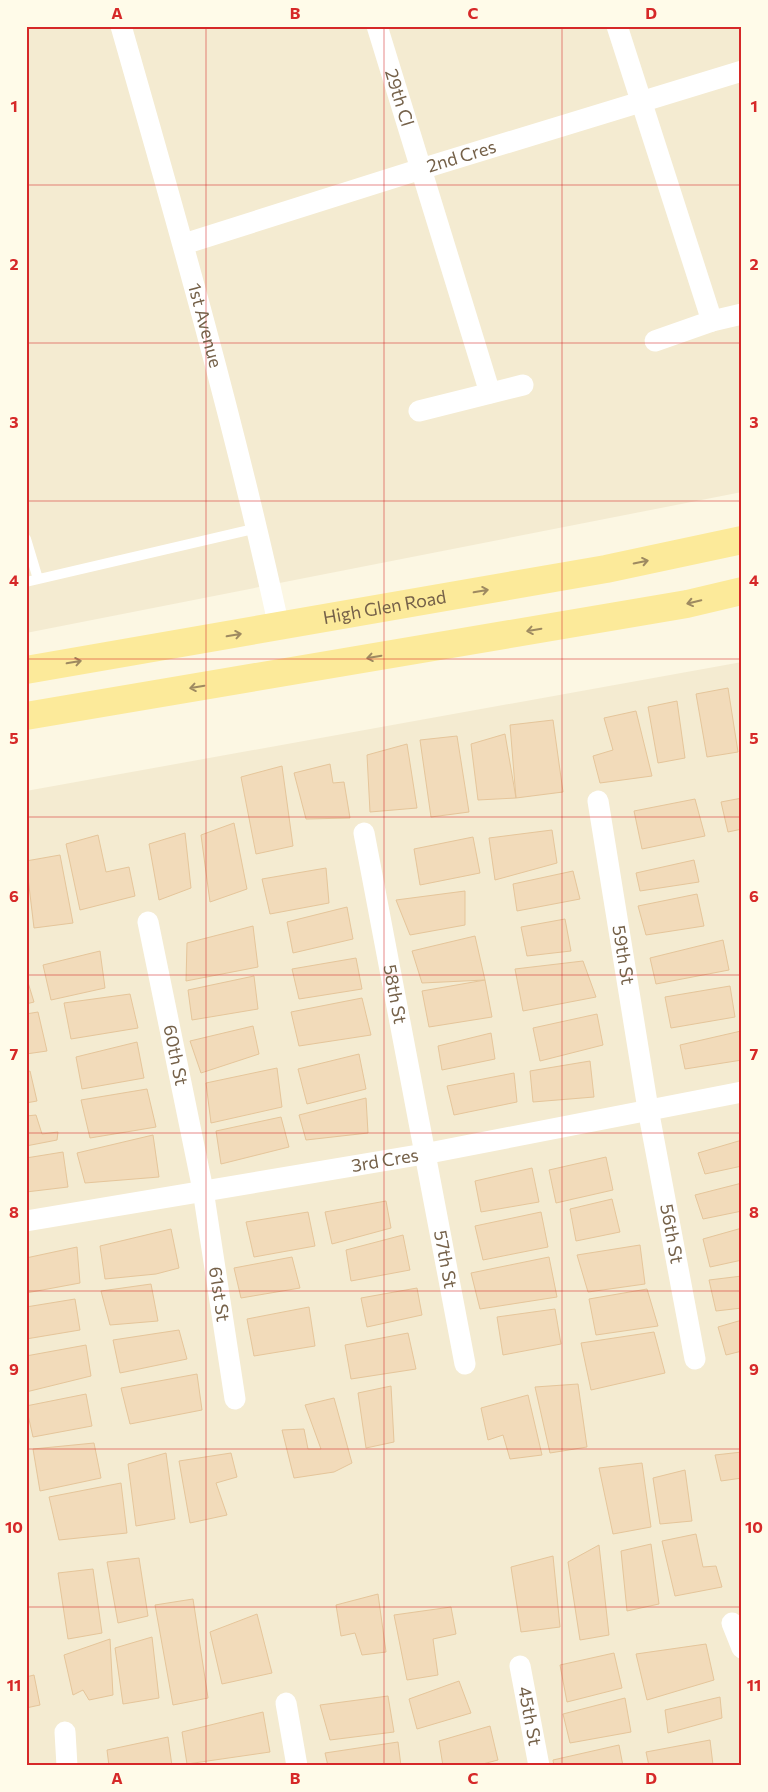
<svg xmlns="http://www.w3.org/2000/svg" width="768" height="1792" viewBox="0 0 768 1792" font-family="Commissioner,sans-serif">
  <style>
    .residential { fill: #f4ebd1 }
    .building { fill: #f2dbba; stroke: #e5c59a }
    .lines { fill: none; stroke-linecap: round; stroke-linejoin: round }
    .service { stroke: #fff; stroke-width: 10 }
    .minor { stroke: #fff; stroke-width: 21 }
    .primary { stroke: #fcea9a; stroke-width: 28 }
    .oneway { stroke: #9e8a61 }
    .grid { fill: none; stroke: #d62828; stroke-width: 1; stroke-opacity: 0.55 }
    .labels { text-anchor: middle; stroke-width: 4.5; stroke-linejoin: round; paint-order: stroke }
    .street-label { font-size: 18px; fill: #756149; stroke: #fffbe9 }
    .neatline { fill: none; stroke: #d62828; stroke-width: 2 }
    .grid-label { font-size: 16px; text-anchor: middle; font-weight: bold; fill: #d62828 }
  </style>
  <rect width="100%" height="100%" fill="#fcf7e3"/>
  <!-- residential -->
  <path class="residential" d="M26,26H742V492L26,633Z
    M742,662V1766H26V791Z"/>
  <!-- building -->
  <path class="building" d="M728,688L738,752L707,757L696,694Z
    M677,701L685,758L658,763L648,707Z
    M636,711L652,776L600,783L593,756L613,750L604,718Z
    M553,720L563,792L516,798L510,725Z
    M505,734L516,798L478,800L471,744Z
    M457,736L469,812L431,817L420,740Z
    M407,744L417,808L370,812L367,755Z
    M330,764L333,783L344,782L350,818L306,819L294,773Z
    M282,766L293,846L256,854L241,777Z
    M742,798V829L728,832L721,802Z
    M695,799L705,836L642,849L634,811Z
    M234,823L247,889L210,902L201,835Z
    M552,830L557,863L495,880L489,838Z
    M185,833L191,888L159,900L149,844Z
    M98,835L106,872L129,867L135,896L80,910L66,844Z
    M473,837L480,873L420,885L414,849Z
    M60,855L73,923L34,928L26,861Z
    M694,860L699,882L640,891L636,873Z
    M326,868L329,903L270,914L262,879Z
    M573,871L580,899L517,911L513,884Z
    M465,891V925L410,935L396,900Z
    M697,894L704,926L646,935L638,906Z
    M347,907L353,939L293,953L287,922Z
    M565,919L571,951L527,956L521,927Z
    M253,926L258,967L186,981L187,943Z
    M475,936L485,980L422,983L412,951Z
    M723,940L729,970L656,984L650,958Z
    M100,951L105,988L51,1000L43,965Z
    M356,958L362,989L299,999L292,969Z
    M583,961L596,997L523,1011L515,969Z
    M26,976L34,1002L26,1004Z
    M254,976L258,1009L192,1020L188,990Z
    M485,980L492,1017L429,1027L422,991Z
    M730,986L735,1017L671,1028L665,997Z
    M130,994L138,1028L71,1039L64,1003Z
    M362,998L371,1035L299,1046L291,1012Z
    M38,1012L47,1051L26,1054V1014Z
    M597,1014L603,1045L540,1061L533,1028Z
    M253,1026L259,1054L201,1073L190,1041Z
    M741,1031L742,1060L685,1069L680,1045Z
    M491,1033L495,1059L442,1070L438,1046Z
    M137,1042L144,1078L82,1089L76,1057Z
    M359,1054L366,1089L307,1104L298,1069Z
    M590,1061L594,1097L533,1102L530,1071Z
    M277,1068L282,1107L211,1123L206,1083Z
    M30,1071L37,1101L26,1103V1072Z
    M514,1073L517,1102L454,1115L447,1086Z
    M147,1089L156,1127L90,1138L81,1100Z
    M366,1098L368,1133L306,1140L299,1115Z
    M36,1115L42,1134L58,1132L57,1140L26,1146V1116Z
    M281,1117L289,1147L221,1164L216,1131Z
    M153,1135L159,1177L85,1183L77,1153Z
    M742,1140V1166L705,1174L698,1153Z
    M63,1152L68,1187L26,1192V1158Z
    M606,1157L613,1190L556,1203L549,1170Z
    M532,1168L539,1202L481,1212L475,1181Z
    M742,1183V1211L703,1219L695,1195Z
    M612,1199L620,1232L576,1241L570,1209Z
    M386,1201L391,1228L332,1244L325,1212Z
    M308,1212L315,1246L254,1257L246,1222Z
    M541,1212L548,1247L483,1260L475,1226Z
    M742,1228V1260L710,1267L703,1239Z
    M171,1229L179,1268L156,1274L105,1279L100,1246Z
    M403,1235L410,1270L351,1281L346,1250Z
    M640,1245L645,1284L588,1292L577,1255Z
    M77,1247L80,1283L26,1293V1258Z
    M292,1257L300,1288L241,1298L234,1268Z
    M549,1257L557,1297L480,1309L471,1273Z
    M742,1276V1308L716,1311L709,1280Z
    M151,1284L158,1321L110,1325L101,1291Z
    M417,1288L422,1315L367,1327L361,1298Z
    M647,1289L658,1326L596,1335L589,1299Z
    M75,1299L80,1330L26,1339V1307Z
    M309,1307L315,1346L254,1356L247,1319Z
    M555,1309L561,1344L503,1355L497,1317Z
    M742,1320V1351L726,1355L718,1327Z
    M179,1330L187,1359L120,1373L113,1340Z
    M654,1332L665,1373L591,1390L581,1343Z
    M408,1333L416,1369L351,1379L345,1345Z
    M86,1345L91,1376L26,1392V1356Z
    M197,1374L202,1410L130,1424L121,1388Z
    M578,1384L587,1447L550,1453L535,1387Z
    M391,1386L394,1442L366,1448L358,1393Z
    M86,1394L92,1426L33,1437L26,1406Z
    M528,1395L542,1455L510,1459L503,1435L488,1440L481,1408Z
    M334,1398L352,1463L334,1472L294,1478L282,1430L304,1429L308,1449H321L305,1405Z
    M94,1443L101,1478L40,1491L33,1449Z
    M742,1452V1478L721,1481L715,1455Z
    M166,1453L175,1519L136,1526L128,1464Z
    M231,1453L237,1477L216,1483L227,1515L190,1523L179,1461Z
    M642,1463L651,1527L613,1534L599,1468Z
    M685,1470L692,1521L660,1524L653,1478Z
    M121,1483L127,1533L59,1540L49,1497Z
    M696,1534L703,1567L716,1566L722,1587L675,1596L662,1541Z
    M651,1544L659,1604L627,1611L621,1551Z
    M599,1545L609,1635L580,1640L568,1562Z
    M553,1556L560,1627L521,1632L511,1567Z
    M139,1558L148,1616L118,1623L107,1562Z
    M93,1569L102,1633L68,1639L58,1573Z
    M378,1594L386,1652L362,1655L355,1633L341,1636L336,1605Z
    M193,1599L208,1698L173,1705L155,1605Z
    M451,1607L456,1634L433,1639L438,1675L407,1680L394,1615Z
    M257,1614L272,1673L222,1684L210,1632Z
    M152,1637L159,1698L123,1704L115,1648Z
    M110,1639L113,1695L89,1700L83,1690L73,1695L64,1655Z
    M706,1644L714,1680L647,1700L636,1654Z
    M614,1653L622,1688L567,1702L560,1665Z
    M34,1675L40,1705L26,1708V1677Z
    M459,1681L471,1713L417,1729L409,1699Z
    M388,1696L394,1732L330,1740L320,1705Z
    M720,1697L722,1718L668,1733L665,1710Z
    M625,1698L631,1732L570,1743L563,1714Z
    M263,1712L270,1752L187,1764L182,1732Z
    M490,1726L498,1760L475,1766H443L439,1741Z
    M168,1737L172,1766H109L107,1750Z
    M710,1740L713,1765L649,1766L646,1752Z
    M398,1742L401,1766H328L325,1753Z
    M619,1745L623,1766H554L553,1760Z"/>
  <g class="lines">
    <!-- service -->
    <path class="service" d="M26,539L38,579
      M26,582L258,528"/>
    <!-- minor -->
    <g class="minor">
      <path id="s1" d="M121,26C178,225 235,425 279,627"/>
      <path id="s2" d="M377,26L490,393"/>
      <path d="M617,26L712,321"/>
      <path id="s3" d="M184,244L421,169L742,71"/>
      <path d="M655,341L712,321L742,314"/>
      <path d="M419,411L523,385"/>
      <path id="s4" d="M598,801L648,1109L695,1359"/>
      <path id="s5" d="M364,833L465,1364"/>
      <path id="s6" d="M148,922L203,1190L235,1399"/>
      <path id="s7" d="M26,1221L424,1154L742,1092"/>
      <path d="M732,1623L742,1648"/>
      <path id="s8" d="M520,1666L539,1766"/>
      <path d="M286,1703L297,1766"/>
      <path d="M65,1732L67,1766"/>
    </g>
    <!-- primary -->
    <g class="primary">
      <path id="s9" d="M26,670L606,569L742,540"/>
      <path d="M26,716L687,604L742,591"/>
    </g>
  </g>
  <!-- one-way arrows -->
  <defs><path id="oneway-shaft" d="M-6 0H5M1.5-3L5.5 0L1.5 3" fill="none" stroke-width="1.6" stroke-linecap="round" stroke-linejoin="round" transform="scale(1.25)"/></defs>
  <g class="oneway">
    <use href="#oneway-shaft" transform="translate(641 562) rotate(-12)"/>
    <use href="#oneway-shaft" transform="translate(481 591) rotate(-10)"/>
    <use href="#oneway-shaft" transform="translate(694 602) rotate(167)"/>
    <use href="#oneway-shaft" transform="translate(534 630) rotate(170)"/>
    <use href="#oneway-shaft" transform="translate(234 635) rotate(-10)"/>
    <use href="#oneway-shaft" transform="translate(374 657) rotate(170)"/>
    <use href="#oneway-shaft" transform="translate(74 662) rotate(-10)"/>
    <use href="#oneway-shaft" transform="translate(197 687) rotate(170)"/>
  </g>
  <!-- grid -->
  <path class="grid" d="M206,26V1766M384,26V1766M562,26V1766M26,185H742M26,343H742M26,501H742M26,659H742M26,817H742M26,975H742M26,1133H742M26,1291H742M26,1449H742M26,1607H742"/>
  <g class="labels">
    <!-- street labels -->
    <g class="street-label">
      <text dy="6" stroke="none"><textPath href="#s2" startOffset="75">29th Cl</textPath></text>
      <text dy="6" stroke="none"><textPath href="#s3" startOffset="291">2nd Cres</textPath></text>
      <text dy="6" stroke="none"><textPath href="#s1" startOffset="311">1st Avenue</textPath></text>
      <text dy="6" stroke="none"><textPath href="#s9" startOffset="364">High Glen Road</textPath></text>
      <text dy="6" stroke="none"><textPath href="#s4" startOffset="156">59th St</textPath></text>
      <text dy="6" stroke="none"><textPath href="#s5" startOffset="164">58th St</textPath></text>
      <text dy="6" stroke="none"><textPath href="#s6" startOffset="136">60th St</textPath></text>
      <text dy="6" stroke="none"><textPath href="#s7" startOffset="364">3rd Cres</textPath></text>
      <text dy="6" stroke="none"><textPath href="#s4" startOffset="439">56th St</textPath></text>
      <text dy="6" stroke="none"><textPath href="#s5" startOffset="434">57th St</textPath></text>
      <text dy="6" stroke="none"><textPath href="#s6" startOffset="379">61st St</textPath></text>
      <text dy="6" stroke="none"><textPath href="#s8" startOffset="51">45th St</textPath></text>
    </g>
  </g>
  <!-- border -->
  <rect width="768" height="1792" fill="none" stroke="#fffbe9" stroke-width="55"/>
  <rect x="28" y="28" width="712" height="1736" class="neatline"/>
  <g class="grid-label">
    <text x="117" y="19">A</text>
    <text x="295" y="19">B</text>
    <text x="473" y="19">C</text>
    <text x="651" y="19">D</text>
    <text x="14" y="112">1</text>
    <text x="754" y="112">1</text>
    <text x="14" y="270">2</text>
    <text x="754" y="270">2</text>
    <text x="14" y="428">3</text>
    <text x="754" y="428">3</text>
    <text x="14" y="586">4</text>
    <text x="754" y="586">4</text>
    <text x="14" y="744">5</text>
    <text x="754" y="744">5</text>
    <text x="14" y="902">6</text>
    <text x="754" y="902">6</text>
    <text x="14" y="1060">7</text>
    <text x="754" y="1060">7</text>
    <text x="14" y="1218">8</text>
    <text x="754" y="1218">8</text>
    <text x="14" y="1375">9</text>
    <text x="754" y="1375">9</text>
    <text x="14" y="1533">10</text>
    <text x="754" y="1533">10</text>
    <text x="14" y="1691">11</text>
    <text x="754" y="1691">11</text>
    <text x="117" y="1784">A</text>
    <text x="295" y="1784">B</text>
    <text x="473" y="1784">C</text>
    <text x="651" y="1784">D</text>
  </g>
</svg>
